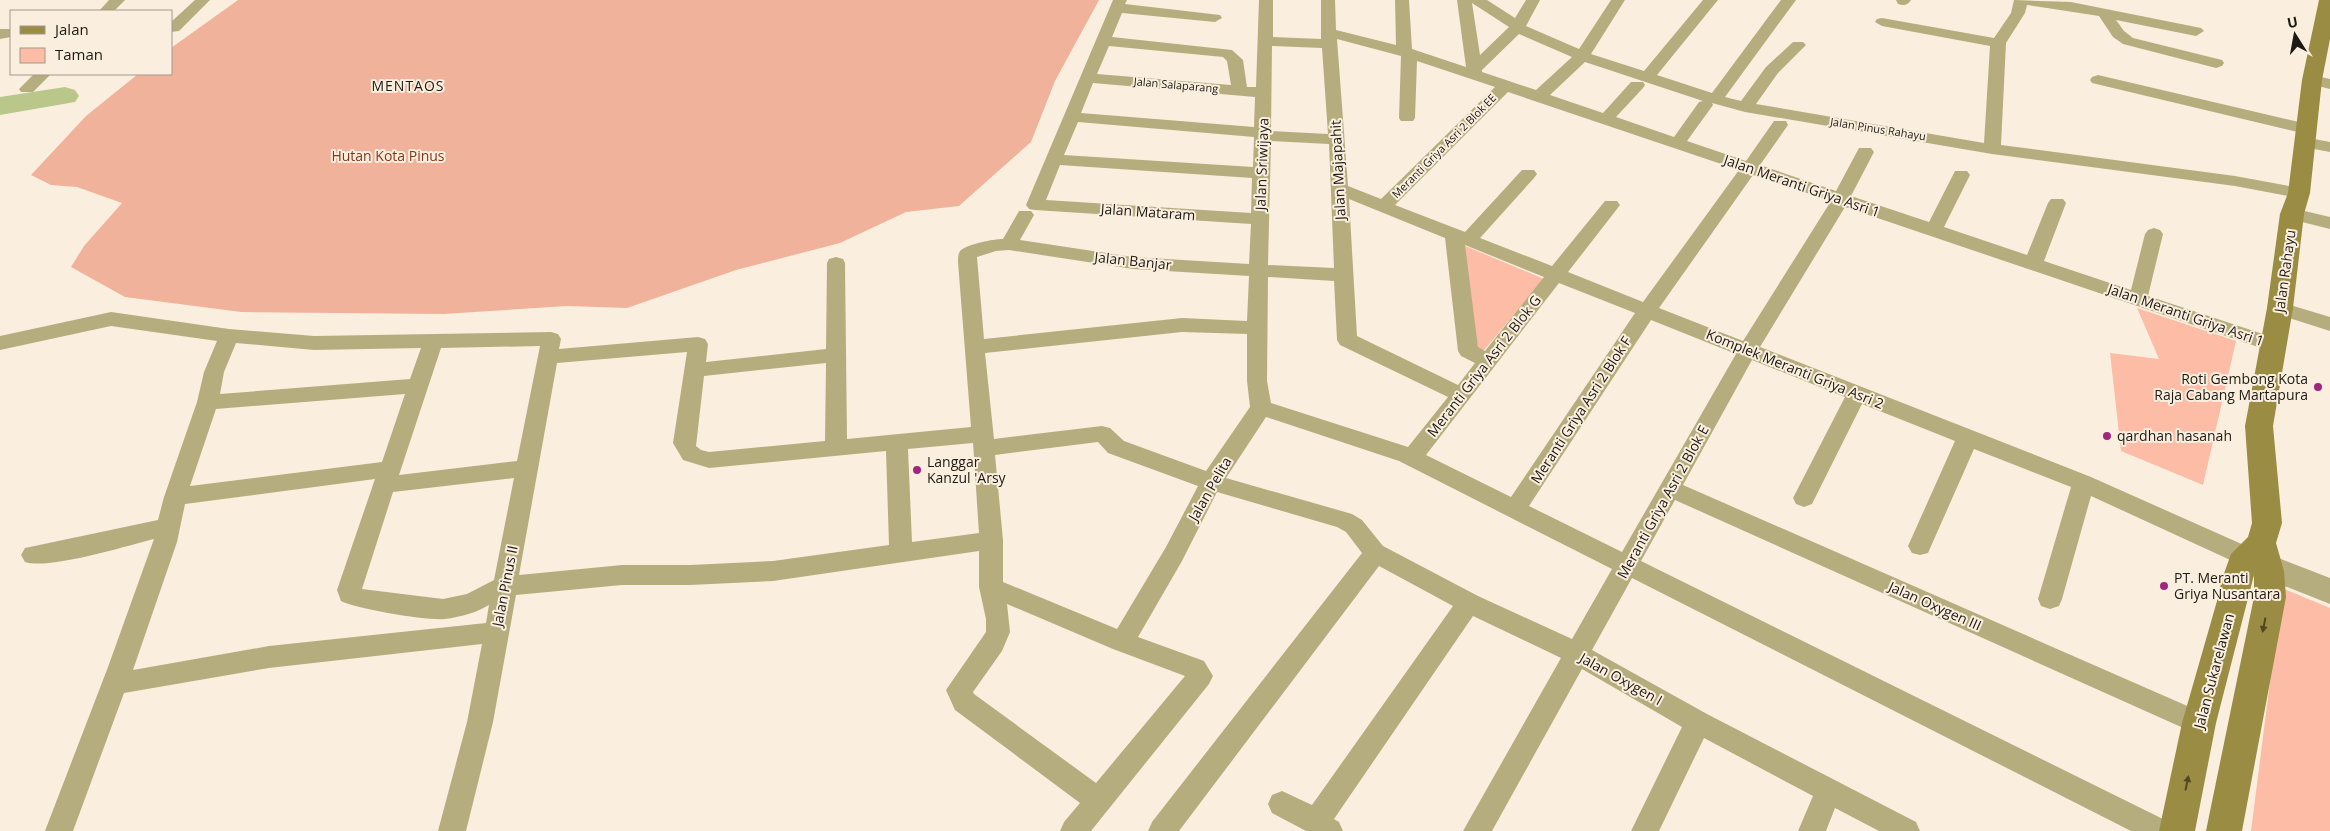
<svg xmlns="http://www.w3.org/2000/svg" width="2330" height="831" viewBox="0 0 2330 831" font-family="'Open Sans',sans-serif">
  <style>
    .green { fill: #fcbca5 }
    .forest { fill: #f1b29b }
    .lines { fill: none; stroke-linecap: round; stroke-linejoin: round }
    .river { fill: #bac78b; fill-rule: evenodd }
    .minor { fill: #b6ad7f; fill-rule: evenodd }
    .tertiary { fill: #b6ad7f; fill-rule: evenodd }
    .secondary { fill: #9a8c42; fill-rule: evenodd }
    .oneway { fill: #4f4726 }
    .poi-dot { fill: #9f257d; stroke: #faefde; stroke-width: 2 }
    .labels { text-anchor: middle; stroke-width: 4; stroke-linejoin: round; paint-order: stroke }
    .far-street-label { font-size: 11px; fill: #1d1913; stroke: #faefde }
    .far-quarter-label { font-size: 14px; letter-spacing: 1px; fill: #1d1913; stroke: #faefde }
    .park-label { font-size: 14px; fill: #81361a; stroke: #faefde }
    .street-label { font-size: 14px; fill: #1d1913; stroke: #faefde }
    .poi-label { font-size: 14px; fill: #1d1913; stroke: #faefde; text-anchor: start }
  </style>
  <rect width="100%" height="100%" fill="#faefde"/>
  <!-- green -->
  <path class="green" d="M1463,245L1544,279L1479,356Z
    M2137,308L2236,341L2203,485L2121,451L2110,353L2159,359Z
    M2282,588L2330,608V831H2251Z"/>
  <!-- forest -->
  <path class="forest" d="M238,0H1099L1055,81L1031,142L959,206L906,212L840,243L736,270L627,308L567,306L444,314L241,312L125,297L71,267L84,246L122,203L77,187L51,185L31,175L86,116L138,74H171V48Z"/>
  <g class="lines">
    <!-- river -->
    <path class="river" d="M65,87L75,90L79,96L75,102L0,115V97Z"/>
    <!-- minor -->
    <path class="minor" d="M109,0H125L114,11H99Z
      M195,0H210L179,31L171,32V22Z
      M1113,0H1127L1125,4L1220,15L1222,18L1215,22L1122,13L1112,37L1232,50L1243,60L1247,87H1256L1259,0H1273V37L1321,39V0H1335L1336,30L1396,45L1395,0H1409L1412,49L1466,67L1457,0H1487L1515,18L1526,0H1540L1526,26L1579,49L1611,0H1625L1591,54L1644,71L1703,0H1718L1657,75L1712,93L1781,0H1796L1725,97L1741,101L1766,67L1793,42H1803L1806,45L1778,73L1756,104L1984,143L1990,46L1882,26L1875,22L1877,19L1882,18L1994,38L2011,13L2014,0L2071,2L2201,28L2204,31L2196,36L2116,20L2124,31L2133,38L2222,60L2224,63L2222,66L2216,68L2123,44L2113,37L2099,16L2027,5L2025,13L2006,43L2001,145L2235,176L2305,189L2308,193L2305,197L2299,198L2235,186L1992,154L1745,112L1712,103L1713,105L1687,141L1746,161L1774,121H1786L1788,125L1760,165L1836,191L1859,148H1871L1874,152L1851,196L1929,222L1955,171H1967L1970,175L1944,227L2027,255L2048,203L2051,199H2063L2066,203L2044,261L2131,290L2145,234L2148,230L2154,228L2160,230L2163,234L2148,296L2281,340L2284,345L2281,350L2274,352L2267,350L1845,207L1760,347L2091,477L2255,550L2259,557L2255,564L2247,566L2239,564L2091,496L2062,599L2059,606L2050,609L2041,606L2038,599L2071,487L1974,449L1928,553L1920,555L1912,553L1908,546L1955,441L1862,404L1812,504L1804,507L1796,504L1793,498L1845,397L1752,360L1683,485L2208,715L2212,723L2208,731L2199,735L2190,731L1675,500L1641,561L2169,822L2173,831H2131L1632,578L1592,650L1707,714L1916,822L1920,831H1879L1835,808L1826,831H1798L1813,796L1704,738L1659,831H1631L1682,727L1582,669L1492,831H1463L1561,658L1473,616L1334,819L1339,822L1343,831H1306L1272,813L1268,804L1272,795L1282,791L1312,805L1453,606L1379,566L1179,831H1148L1152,822L1362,553L1346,532L1337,527L1217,492L1182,561L1138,637L1204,661L1213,676L1209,684L1091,831H1060L1064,822L1080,803L955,710L946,690L986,632V619L979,587V551L773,581L690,585H622L516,595L493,722L466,831H438L467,722L482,644L269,668L124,693L73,831H45L108,667L154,539C126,546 49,570 25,562L21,555L25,548L158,520L164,497L197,402L204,372L217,341L111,326L0,350V336L111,312L229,329L314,336L551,332L558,334L561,339L559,349L698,337L705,339L708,344L706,362L826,349L827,263L829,259L836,257L843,259L845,263L847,439L971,427L958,262C958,258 958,253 961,250C969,244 993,239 1003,239L1019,211H1031L1034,215L1020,240L1133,257L1249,264L1251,224L1035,210L1029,209L1026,205ZM1472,3L1509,27L1480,55ZM1519,34L1572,57L1536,90L1482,72V70ZM1337,39L1401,56L1399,118L1401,121H1413L1415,118L1417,61L1495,87L1381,199L1348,186ZM1109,46L1223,57L1227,61L1231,85L1097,74ZM1272,46L1322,48L1328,134L1271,131ZM1585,62L1703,101L1699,102L1674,137L1616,117L1643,88L1645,85L1643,82H1631L1603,113L1550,95ZM1093,83L1255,97L1254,127L1081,113ZM1508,92L1739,170L1643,302L1568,272L1617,209L1620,205L1617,201H1605L1552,266L1480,238L1534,178L1537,174L1534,170H1522L1465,232L1395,205ZM1078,122L1254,137L1253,167L1064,155ZM1271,141L1329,144L1334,268L1268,265ZM1060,165L1252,178L1251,213L1046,200ZM1753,175L1831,201L1743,341L1659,308ZM1349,199L1445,238L1458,351L1461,356L1475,363L1458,385L1357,336ZM1465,245L1544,277L1485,351L1478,347ZM1009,250L1133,269L1249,276L1247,321L1182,318L984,339L977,257L996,251ZM1268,277L1334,281L1337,340L1340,345L1448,397L1408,447L1271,403L1267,381ZM1559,283L1635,313L1511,497L1426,455ZM1651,320L1736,354L1622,552L1529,506ZM1182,332L1247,334V381L1250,407L1206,471L1124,441L1110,428L1102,426L994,439L985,353ZM236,343L314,350L421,348L410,379L220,394L224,372ZM540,346L517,461L399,475L441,348ZM687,352L673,443L683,460L709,468L886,451L889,545L773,561L690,565H622L519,575L557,363ZM826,363L825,441L709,452L701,450L696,446L704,376ZM405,394L382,462L190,486L216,409ZM1266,417L1399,461L1612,569L1572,639L1478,596L1383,546L1362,520L1352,514L1226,478ZM1098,442L1108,453L1198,486L1166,547L1117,629L1003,582V540L995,455ZM973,443L979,533L912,542L908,449ZM514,478L494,580L467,594L443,599L362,589L393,492ZM375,479L337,590L341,601C357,609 428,621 445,619C460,617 476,613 489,605L486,623L269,646L133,670L177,542L185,504ZM1007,604L1113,649L1185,676L1096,783L974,694L973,692L1002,651L1010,632Z
      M1896,0H1911C1908,5 1904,6 1898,4Z
      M0,29H11V37L0,39Z
      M34,74H51L33,92H21L19,89Z
      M2098,75L2312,125L2314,129L2312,133L2306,134L2092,83L2090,80L2092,77Z
      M2312,75L2330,79V89L2306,83L2304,80L2306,77Z
      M2304,137L2330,142V152L2298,146L2296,142L2298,138Z
      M2292,208L2330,217V229L2286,218L2283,214L2286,210Z
      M2280,302L2330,317V331L2273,313L2270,308L2273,303Z"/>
    <!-- tertiary -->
    <path class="tertiary" d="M2250,547L2330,578V604L2239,568L2235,559L2239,550Z"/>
    <!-- secondary -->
    <path class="secondary" d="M2319,0H2330V39L2322,80L2310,193L2304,214L2293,308L2273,426L2282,523L2276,543L2284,571L2286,597L2242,831H2206L2254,597V575L2216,723L2195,831H2159L2182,723L2217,601L2222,579L2231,554L2248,537L2252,523L2245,426L2267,308L2280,214L2288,193L2302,80Z"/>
  </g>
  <!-- one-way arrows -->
  <defs><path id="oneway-solid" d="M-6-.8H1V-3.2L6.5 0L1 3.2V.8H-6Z" transform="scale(1.25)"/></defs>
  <g class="oneway">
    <use href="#oneway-solid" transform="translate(2264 625) rotate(101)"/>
    <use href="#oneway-solid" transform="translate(2187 783) rotate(-78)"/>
  </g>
  <!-- markers -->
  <g class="poi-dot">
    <circle cx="2318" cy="387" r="5"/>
    <circle cx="2107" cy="436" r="5"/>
    <circle cx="917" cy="470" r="5"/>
    <circle cx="2164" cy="586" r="5"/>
  </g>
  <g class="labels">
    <!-- far-street labels -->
    <g class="far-street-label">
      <text transform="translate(1176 85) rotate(5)" y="4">Jalan Salaparang</text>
      <text transform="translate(1878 129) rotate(9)" y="4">Jalan Pinus Rahayu</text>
      <text transform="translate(1444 146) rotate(-45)" y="4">Meranti Griya Asri 2 Blok EE</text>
    </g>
    <!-- far-quarter labels -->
    <g class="far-quarter-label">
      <text x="408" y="91">MENTAOS</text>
    </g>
    <!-- park labels -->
    <g class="park-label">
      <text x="388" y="161">Hutan Kota Pinus</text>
    </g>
    <!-- street labels -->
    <g class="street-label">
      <text transform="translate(1262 164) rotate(-88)" y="5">Jalan Sriwijaya</text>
      <text transform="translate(1338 170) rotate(-93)" y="5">Jalan Majapahit</text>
      <text transform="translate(1802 186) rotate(19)" y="5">Jalan Meranti Griya Asri 1</text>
      <text transform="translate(1148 212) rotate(4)" y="5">Jalan Mataram</text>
      <text transform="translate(1133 261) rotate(6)" y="5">Jalan Banjar</text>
      <text transform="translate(2285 271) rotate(-82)" y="5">Jalan Rahayu</text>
      <text transform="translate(2186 315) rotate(19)" y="5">Jalan Meranti Griya Asri 1</text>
      <text transform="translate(1484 366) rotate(-52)" y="5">Meranti Griya Asri 2 Blok G</text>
      <text transform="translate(1795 369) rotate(22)" y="5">Komplek Meranti Griya Asri 2</text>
      <text transform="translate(1581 410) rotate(-57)" y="5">Meranti Griya Asri 2 Blok F</text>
      <text transform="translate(1210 489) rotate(-60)" y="5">Jalan Pelita</text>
      <text transform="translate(1663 502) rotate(-61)" y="5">Meranti Griya Asri 2 Blok E</text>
      <text transform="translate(505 586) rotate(-79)" y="5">Jalan Pinus II</text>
      <text transform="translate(1935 606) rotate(24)" y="5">Jalan Oxygen III</text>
      <text transform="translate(2214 671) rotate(-75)" y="5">Jalan Sukarelawan</text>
      <text transform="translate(1621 679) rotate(29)" y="5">Jalan Oxygen I</text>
    </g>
    <!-- poi labels -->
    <g class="poi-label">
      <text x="2308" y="384" text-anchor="end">Roti Gembong Kota<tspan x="2308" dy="16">Raja Cabang Martapura</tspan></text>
      <text x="2117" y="441">qardhan hasanah</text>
      <text x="927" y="467">Langgar<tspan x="927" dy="16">Kanzul 'Arsy</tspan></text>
      <text x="2174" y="583">PT. Meranti<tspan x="2174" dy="16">Griya Nusantara</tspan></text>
    </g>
  </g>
  <!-- legend -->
  <rect x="10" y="10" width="162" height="65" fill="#faefde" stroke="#a2998d"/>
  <rect x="20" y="26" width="25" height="8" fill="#9a8c42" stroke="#a2998d"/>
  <text x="55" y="35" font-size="15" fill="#1d1913">Jalan</text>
  <rect x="20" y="48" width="25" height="15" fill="#fcbca5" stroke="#a2998d"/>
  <text x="55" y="60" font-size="15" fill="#1d1913">Taman</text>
  <!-- north arrow -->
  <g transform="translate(2295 35) rotate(349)" stroke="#faefde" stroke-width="4" paint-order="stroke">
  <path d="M0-4L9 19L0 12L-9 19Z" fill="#1d1913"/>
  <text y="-8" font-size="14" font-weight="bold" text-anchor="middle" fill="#1d1913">U</text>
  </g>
</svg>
